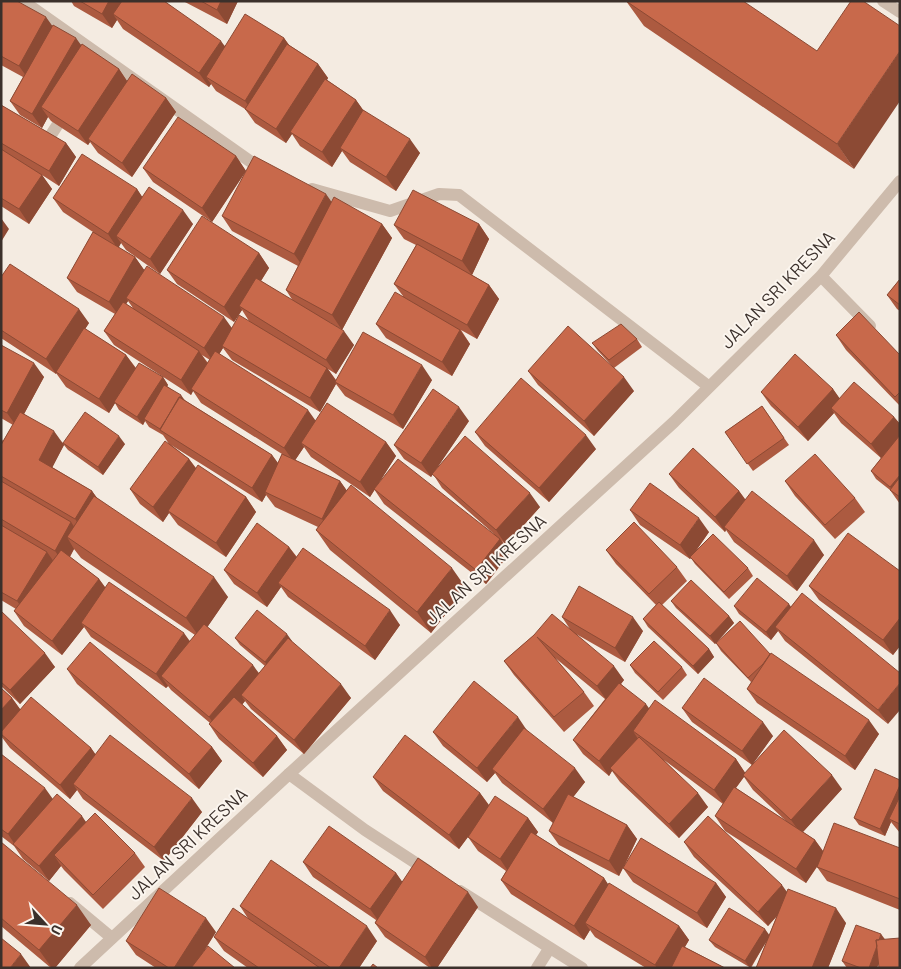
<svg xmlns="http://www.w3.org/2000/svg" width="901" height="969" viewBox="0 0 901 969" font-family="Barlow,sans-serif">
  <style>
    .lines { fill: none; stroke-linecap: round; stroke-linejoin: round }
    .service { stroke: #cdbbac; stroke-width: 12 }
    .minor { stroke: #cdbbac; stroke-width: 12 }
    .tertiary { stroke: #cdbbac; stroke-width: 12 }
    .wall { fill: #ac5a40; fill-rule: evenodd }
    .shaded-wall { fill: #8c4a34 }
    .building { fill: #c8694b; stroke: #8c4a34 }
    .labels { text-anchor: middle; stroke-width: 4; stroke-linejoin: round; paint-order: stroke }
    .street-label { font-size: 18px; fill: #3b302b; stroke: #fbf5ee }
  </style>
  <rect width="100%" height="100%" fill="#f4ebe1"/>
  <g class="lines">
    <!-- service -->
    <path class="service" d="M883,1L900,12"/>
    <!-- minor -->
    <path class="minor" d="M23,1L254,164L266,169
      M43,147L66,112
      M312,189L390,211L439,194L459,195L708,386
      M821,276L870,326
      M289,774L674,422L821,276L900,181
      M70,903L112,938
      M537,968L549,949"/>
    <!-- tertiary -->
    <path class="tertiary" d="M460,891L582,968
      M80,968L289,774L365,830L428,871"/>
  </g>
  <!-- wall -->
  <path class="wall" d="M1,1L53,27L119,69L127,81L166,98L176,112L132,177L98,153L90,142L88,145L51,121L48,117L42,128L20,115L10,101L23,77L1,65Z
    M71,1H164L225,46L284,38L289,45L318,64L328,78L327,80L356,100L363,110L420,153L396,191L350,162L342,151L332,167L300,146L292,134L286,143L255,123L245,109L216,91L211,84L209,87L123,29L117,20L112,28L74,6Z
    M183,1H238L227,24Z
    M626,1H743L854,169L644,26Z
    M1,105L66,143L76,157L59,186L42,175L52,189L29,224L1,206Z
    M236,156L246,171L212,222L153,182L143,168Z
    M137,189L142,197L193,224L160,274L126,250L121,243L118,247L135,257L144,270L232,328L249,321L242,310L234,322L177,284L167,270L259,253L269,268L261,281L293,301L286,290L298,266L232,231L222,216L332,202L382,224L392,238L342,330L329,322L354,345L336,374L328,369L336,380H432L403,429L345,396L336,384L320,412L232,360L223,348L219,354L315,421L386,442L396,456L370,497L311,457L304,447L295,460L340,481L347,491L466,588L431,633L330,550L316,530L318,527L275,507L266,495L262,502L171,445L189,459L196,468L246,497L256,512L226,557L178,525L169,513L163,522L140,504L130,489L169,444L163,435L149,427L145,421L143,425L119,410L115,403L109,413L66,387L56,373V374L1,338V277L89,323L85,329L126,355L136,368L163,377L168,385L167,386L186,401L272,455L278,463L282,454L201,403L193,391L191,395L114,345L104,331L115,314L77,292L67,278L93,232L63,212L53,198ZM128,301L133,308L126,304ZM202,355L210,360L208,363Z
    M479,224L489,239L472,275L489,285L499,299L477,339L461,330L470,344L452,376L386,338L376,324L403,296L394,284L416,245L404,239L394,225Z
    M900,279V311L897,309L887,295Z
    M836,335L900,355V406L846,350Z
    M637,339L642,347L614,368L598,351L592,343Z
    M1,345L44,377L24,414L63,443L125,444L103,475L68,450L64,445L52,467L92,491L97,498L228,597L207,627L259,673L265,666L240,645L235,638L292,641V642L351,698L304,754L251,709L245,701L242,705L277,736L287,750L263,777L219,739L209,724L210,723L171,690L168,686L166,688L91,637L84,627L62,655L24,626L14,611L16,609L1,600V438L3,441L13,425L1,418ZM74,549L81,558L195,635L190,641L105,587L99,579L70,557Z
    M528,371L634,391L594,436L538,385Z
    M833,389L839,398L894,417L900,424V504L890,490L876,479L871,471L881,458L841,423L834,413L808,441L771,406L761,392Z
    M762,406L789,445L753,471L725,432Z
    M469,421L436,469L540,507L506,545L502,541L510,553L486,584L384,504L374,489L494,534L442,488L433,474L431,477L404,459L394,445Z
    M475,432L596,449L549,502L485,446Z
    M669,474L739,491L745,499L824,555L797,591L734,542L726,530L725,532L679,488Z
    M785,481L855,498L865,512L835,539L795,496Z
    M630,510L709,532L696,551L748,568L753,576L729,599L695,564L691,558L690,559L640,525Z
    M289,547L297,557L400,625L375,660L288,597L281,587L267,607L234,584L224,570Z
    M606,550L677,567L687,581L662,605L709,649L714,657L698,674L648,627L643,619L656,605L616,564Z
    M900,571V646L893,655L819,600L809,586Z
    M802,593L888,724L785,641L778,631L771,640L739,614L734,606L791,607Z
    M671,601L729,616L734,623L715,644L676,608Z
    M1,611L55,667L20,704L1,686Z
    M562,617L643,631L625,662L576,634L624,680L621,684L649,709L736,759L745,773L842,789L803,832L815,840L823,851L900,848V910L827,881L817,867L806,883L725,831L715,816L723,804L664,760L708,807L679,838L620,782L612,771L609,776L583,754L573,740L605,699L554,657L584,692L594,706L564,732L514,675L504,661L534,635L570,629ZM744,777L753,790L787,822L736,788Z
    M716,643L770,654L879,734L855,770L757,703L747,689L751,682L721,651Z
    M630,665L682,667L687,675L663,700L635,673Z
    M67,669L212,747L222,761L199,789L77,684Z
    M1,688L12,698L20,709L91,748L95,754L202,812L164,861L83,799L77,790L70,799L10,748L1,736Z
    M682,708L773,736L752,765L692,722Z
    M526,730L585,782L573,797L627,825L637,839L625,865L716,883L726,897L707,928L633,882L623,868L619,876L559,845L549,831L553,823L502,783L495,773L487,782L443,746L433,732Z
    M1,754L52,799L86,822L135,853L145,867L103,909L64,870L61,866L49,881L23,859L14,846L1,836Z
    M373,777L480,793L489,805L528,818L538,832L536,835L604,878L608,885L679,926L689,940L685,947L725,968H646L595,937L590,930L584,940L511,894L501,880L506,871L478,851L468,837L459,849L383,791Z
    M900,780V833L891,822L885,836L859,825L854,818Z
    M1,842L91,925L55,968H51L1,926Z
    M684,842L787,892L846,923L828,968H756L767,940L751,968L715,947L709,940L769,935L777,916L768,926L694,857Z
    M303,862L396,873L402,882L478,907L437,968H430L385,937L375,923L376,920L313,877Z
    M240,906L377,941L359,968H248L224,951L214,937L249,920Z
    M216,932L203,953L235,968H156L136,955L126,941Z
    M842,961L878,963L877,968H847Z"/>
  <!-- shaded-wall -->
  <path class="shaded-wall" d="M109,1H128L113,14L117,20L112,28L102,14Z
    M221,1H238L227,24L217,10Z
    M46,17L56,31L29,80L19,66Z
    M76,38L86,52L41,107L48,117L42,128L32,114Z
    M284,38L294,52L255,115L245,101Z
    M221,41L231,55L206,77L211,84L209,87L199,73Z
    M900,51V101L854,169L837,144Z
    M318,64L328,78L292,133L290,132L292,134L286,143L276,129Z
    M119,69L129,84L88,139L90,142L88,145L78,131Z
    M166,98L176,112L132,177L122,163Z
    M356,100L366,114L340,148L342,151L332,167L322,152Z
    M410,139L420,153L396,191L386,177Z
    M66,143L76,157L59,186L49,171Z
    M236,156L246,171L212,222L202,208Z
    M42,175L52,189L29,224L19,209Z
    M137,189L147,204L116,236L121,243L118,249L108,234Z
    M326,194L336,208L304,268L294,254Z
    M183,210L193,224L160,274L150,259Z
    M1,218L9,229L1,242Z
    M382,224L392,238L342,330L332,315Z
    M479,224L489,239L472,275L462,261Z
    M259,253L269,268L243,309L239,306L242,310L234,322L224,307Z
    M135,257L145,271L126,298L128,301L119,316L109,302Z
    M489,285L499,299L477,339L467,325Z
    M79,309L89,323L56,374L46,359Z
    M224,317L234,331L222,346L223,348L214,363L204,348Z
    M460,330L470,344L452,376L442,362Z
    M344,331L354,345L336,374L326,360Z
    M199,351L209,366L191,389L193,391L191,395L181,380Z
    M126,355L136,369L109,413L99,399Z
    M34,363L44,377L17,427L7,413Z
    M422,365L432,380L403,429L393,415Z
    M327,368L337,382H335L336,384L320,412L310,398Z
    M163,377L168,385L145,420L144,419L145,421L143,425L137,417Z
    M624,377L634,391L594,436L584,421Z
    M833,389L843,403L831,408L834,413L808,441L798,427Z
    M181,395L186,402L163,432Z
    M459,407L469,421L431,477L421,463Z
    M308,410L318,424L301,443L304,447L294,462L284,448Z
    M894,417L900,424V436L881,458L871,444Z
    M54,431L64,445L49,474L39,460Z
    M586,435L596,449L549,502L539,488Z
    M119,436L125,444L103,475L98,467Z
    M386,442L396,456L370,497L360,482Z
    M272,455L282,469L265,492L266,495L262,502L252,488Z
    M189,459L199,473L168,511L169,513L163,522L153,507Z
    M900,475V489L896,494L890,487Z
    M340,481L350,495L332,533L322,519Z
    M92,491L102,505L85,533L75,519Z
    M739,491L749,505L724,527L726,530L725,532L715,517Z
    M530,493L540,507L506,545L496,530Z
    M246,497L256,512L226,557L216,543Z
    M699,518L709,532L690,559L680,545Z
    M71,522L81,537H67L74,549L65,565L55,551Z
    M500,539L510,553L486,584L476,570Z
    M814,540L824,555L797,591L787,576Z
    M289,547L299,561L278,583L281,587L267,607L257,593Z
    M47,552L57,566L27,615L17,601Z
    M452,568L466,588L431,633L417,612Z
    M214,577L228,597L200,638L186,618Z
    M99,579L109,593L81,623L84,627L62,655L52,641Z
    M789,604L794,611L775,627L778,631L771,640L766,632Z
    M390,610L400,625L375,660L365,646Z
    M729,616L734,623L715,644L710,636Z
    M633,617L643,631L625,662L615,648Z
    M900,618V646L893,655L883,640Z
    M184,633L194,647L161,676L168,686L166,688L156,674Z
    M287,634L292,641L270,670L265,662Z
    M709,649L714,657L698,674L693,666Z
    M45,653L55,667L20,704L10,690Z
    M253,665L263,679L241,695L245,701L219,731L209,717Z
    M614,666L624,680L607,701L597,686Z
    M900,683V710L888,724L878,710Z
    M341,684L351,698L304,754L294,740Z
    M12,698L22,712L1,734V710Z
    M646,704L656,718L633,731L638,739L610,768L612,771L609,776L599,761Z
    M518,717L528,732L492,769L495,773L487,782L477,768Z
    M869,720L879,734L855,770L845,756Z
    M763,722L773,736L752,765L742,751Z
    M277,736L287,750L263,777L253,763Z
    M212,747L222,761L199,789L189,774Z
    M91,748L101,762L73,784L77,790L70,799L60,785Z
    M736,759L746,774L724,804L714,790Z
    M575,768L585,782L553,823L543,809Z
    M832,775L842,789L801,834L791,820Z
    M900,785V804L889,819L891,822L885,836L880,829Z
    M45,788L55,802L18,849L8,834Z
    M480,793L490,807L459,849L449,835Z
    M698,793L708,807L679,838L669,824Z
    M192,798L202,812L164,861L154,847Z
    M82,816L92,831L54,855L61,866L49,881L39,866Z
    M528,818L538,832L510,874L500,859Z
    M627,825L637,839L619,876L609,861Z
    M815,840L825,854L806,883L796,869Z
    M396,873L406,887L380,923L370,909Z
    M604,878L614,893L585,923L590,930L584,940L574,926Z
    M716,883L726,897L707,928L697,913Z
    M782,885L792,899L768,926L758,912Z
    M468,892L478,907L437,968H432L425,957Z
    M77,905L91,925L55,968H52L39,950Z
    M836,908L846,923L828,968H812Z
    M206,918L216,932L193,968H174Z
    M367,926L377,941L359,968H339Z
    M679,926L689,940L672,968H657L655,965Z
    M765,929L770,936L750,968L745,961Z
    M881,934L887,942L877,968H869Z
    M21,954L31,968H10Z"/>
  <!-- building -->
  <path class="building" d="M1,1H17L46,17L19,66L1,56Z
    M80,1H109L102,14Z
    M122,1H164L221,41L199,73L113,14Z
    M201,1H221L217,10Z
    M626,1H743L817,51L851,1H863L900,26V51L837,144Z
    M245,14L284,38L245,101L206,77Z
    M53,25L76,38L32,114L10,101Z
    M82,44L119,69L78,131L41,107Z
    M287,44L318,64L276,129L245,109Z
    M132,74L166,98L122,163L88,139Z
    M325,79L356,100L322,152L290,132Z
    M1,105L66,143L49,171L1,143Z
    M363,110L410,139L386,177L340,148Z
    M178,117L236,156L202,208L143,168Z
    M1,149L42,175L19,209L1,198Z
    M82,154L137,189L108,234L53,198Z
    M254,156L326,194L294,254L222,216Z
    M149,187L183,210L150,259L116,236Z
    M413,190L479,224L462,261L394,225Z
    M334,197L382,224L332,315L286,290Z
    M202,216L259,253L224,307L167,270Z
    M93,232L135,257L109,302L67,278Z
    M417,244L489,285L467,325L394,284Z
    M10,264L79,309L46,359L1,330V277Z
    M147,266L224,317L204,348L126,298Z
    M256,278L344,331L326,360L239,306Z
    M900,279V305L887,295Z
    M395,292L460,330L442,362L376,324Z
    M123,302L199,351L181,380L104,331Z
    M859,312L900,355V392L895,397L836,335Z
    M239,315L327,368L310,398L222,346Z
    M621,324L637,339L609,360L592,343Z
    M568,326L624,377L584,421L528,371Z
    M84,328L126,355L99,399L56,372Z
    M363,332L422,365L393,415L335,382Z
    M1,345L34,363L7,413L1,410Z
    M215,351L308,410L284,448L191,389Z
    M795,354L833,389L798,427L761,392Z
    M139,363L163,377L137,417L114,402Z
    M521,378L586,435L539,488L475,432Z
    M854,382L894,417L871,444L831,408Z
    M164,385L181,395L160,429L144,419Z
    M433,389L459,407L421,463L394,445Z
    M179,397L272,455L252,488L160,430Z
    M327,403L386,442L360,482L301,443Z
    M762,406L784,438L747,464L725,432Z
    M20,412L54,431L39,460L92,491L75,519L1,476V445Z
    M85,412L119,436L98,467L63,443Z
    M900,435V475L890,487L871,471Z
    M465,436L530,493L496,530L432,474Z
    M165,441L189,459L153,507L130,489Z
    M693,448L739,491L715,517L669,474Z
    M282,454L340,481L322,519L265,492Z
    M815,454L855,498L825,525L785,481Z
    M398,459L500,539L476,570L374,489Z
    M198,465L246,497L216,543L168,511Z
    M900,477V497L890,490Z
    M1,481L71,522L55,551L1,519Z
    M650,483L699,518L680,545L630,510Z
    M351,485L452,568L417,612L316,530Z
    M752,491L814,540L787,576L724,527Z
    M94,496L214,577L186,618L67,537Z
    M634,522L677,567L649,594L606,550Z
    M257,523L289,547L257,593L224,570Z
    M1,525L47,552L17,601L1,592Z
    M848,533L900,571V618L883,640L809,586Z
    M713,534L748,568L724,592L690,557Z
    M303,548L390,610L365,646L278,583Z
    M61,550L99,579L52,641L14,611Z
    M757,578L789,604L766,632L734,606Z
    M691,580L729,616L710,636L671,601Z
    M109,582L184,633L156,674L81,623Z
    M579,586L633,617L615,648L562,617Z
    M802,593L900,673V683L878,710L775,627Z
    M659,602L709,649L693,666L643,619Z
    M257,610L287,634L265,662L235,638Z
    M1,611L45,653L10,690L1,682Z
    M552,614L614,666L597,686L537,637L584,692L554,717L504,661L534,635Z
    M740,621L770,654L763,664L748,678L716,643Z
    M204,624L253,665L209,717L161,676Z
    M288,638L341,684L294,740L241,695Z
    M654,641L682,667L658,692L630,665Z
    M90,642L212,747L189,774L67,669Z
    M771,653L869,720L845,756L747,689Z
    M704,678L763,722L742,751L682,708Z
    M474,681L518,717L477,768L433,732Z
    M619,683L646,704L599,761L573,740Z
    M1,688L12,698L1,710Z
    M31,697L91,748L60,785L1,734V732Z
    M234,697L277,736L253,763L209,724Z
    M655,700L736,759L714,790L633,731Z
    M524,728L575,768L543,809L492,769Z
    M784,730L832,775L791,820L743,775Z
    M110,735L192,798L154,847L73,784Z
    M405,735L480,793L449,835L373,777Z
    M639,737L698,793L669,824L610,768Z
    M1,754L45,788L8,834L1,829Z
    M875,769L900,780V785L880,829L854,818Z
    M734,787L815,840L796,869L715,816Z
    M57,794L82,816L39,866L13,844Z
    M568,794L627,825L609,861L549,831Z
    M495,796L528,818L500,859L468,837Z
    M900,796V824L889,819Z
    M95,813L135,853L93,895L54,855Z
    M708,816L782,885L758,912L684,842Z
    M834,823L900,848V899L817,867Z
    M329,826L396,873L370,909L303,862Z
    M531,832L604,878L574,926L501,880Z
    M641,838L716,883L697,913L623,868Z
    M1,842L77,905L39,950L1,918Z
    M418,858L468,892L425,957L375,923Z
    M271,860L367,926L339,968H331L240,906Z
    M609,883L679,926L655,965L585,923Z
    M159,888L206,918L174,968H169L126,941Z
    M788,889L836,908L812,968H756Z
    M233,908L320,968H259L214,937Z
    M729,908L765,929L745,961L709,940Z
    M856,925L881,934L879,940H876L877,946L869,968H861L842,961Z
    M1,938L21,954L10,968H1Z
    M900,938V968H879L876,940Z
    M208,946L235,968H191Z
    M682,946L725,968H671Z
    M373,964L378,968H370Z"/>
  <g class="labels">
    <!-- street labels -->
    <g class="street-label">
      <text transform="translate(778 290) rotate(-46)" y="6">JALAN SRI KRESNA</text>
      <text transform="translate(486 570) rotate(-42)" y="6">JALAN SRI KRESNA</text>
      <text transform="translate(188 844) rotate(-43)" y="6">JALAN SRI KRESNA</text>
    </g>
  </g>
  <!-- border -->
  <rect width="901" height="969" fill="none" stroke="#3b302b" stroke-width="5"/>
  <!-- north arrow -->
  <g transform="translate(45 924) rotate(116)" stroke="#fbf5ee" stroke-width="4" paint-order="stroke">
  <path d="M0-4L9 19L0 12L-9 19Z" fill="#3b302b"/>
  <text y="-8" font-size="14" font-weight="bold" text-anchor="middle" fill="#3b302b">U</text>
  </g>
</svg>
